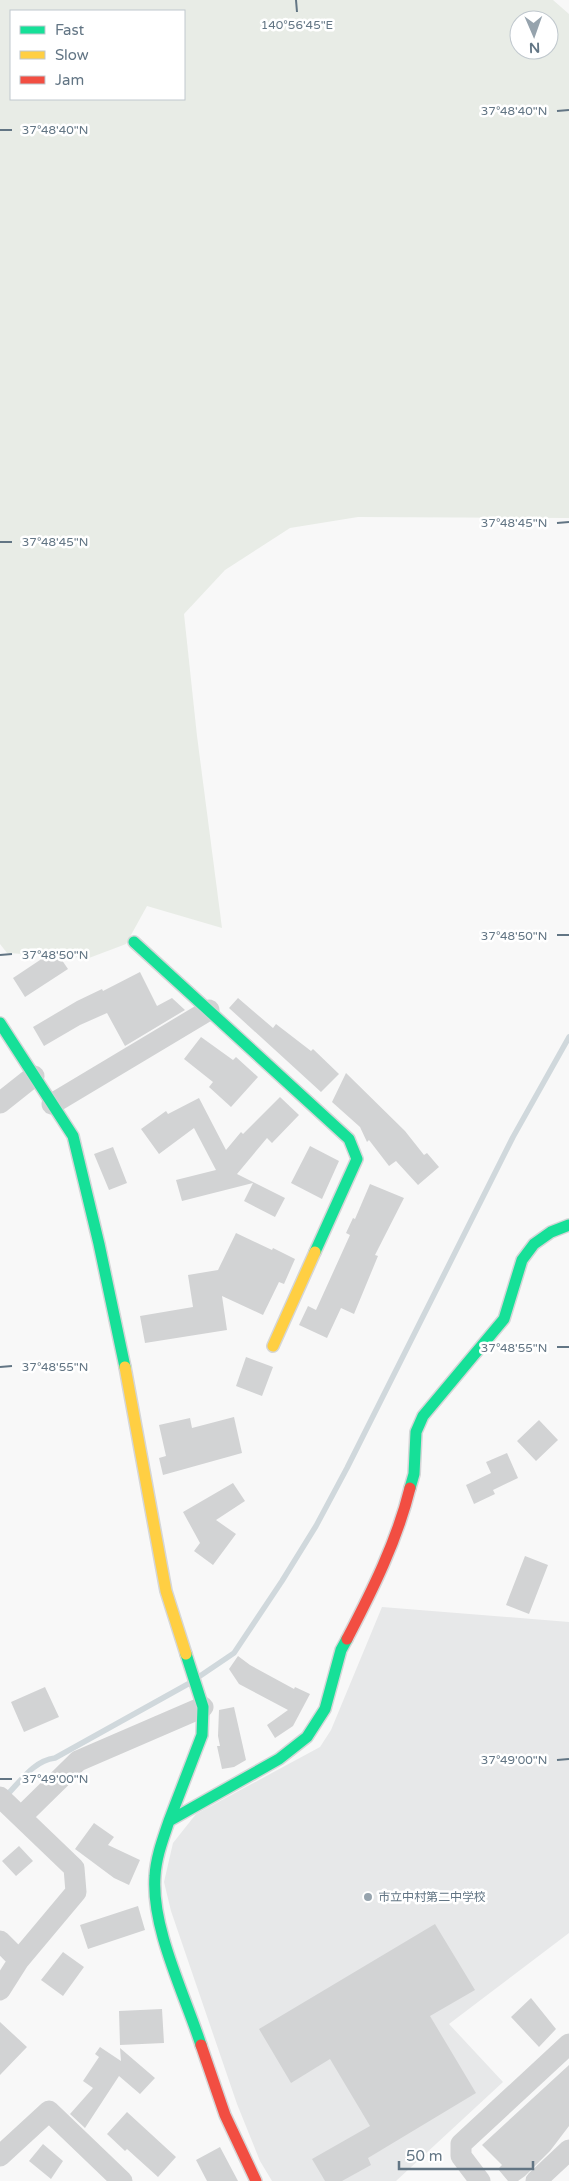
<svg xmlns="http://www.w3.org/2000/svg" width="569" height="2181" viewBox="0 0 569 2181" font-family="'Varela Round','Noto Sans JP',sans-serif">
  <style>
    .built { fill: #e7e8e9 }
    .green { fill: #e8ece6; fill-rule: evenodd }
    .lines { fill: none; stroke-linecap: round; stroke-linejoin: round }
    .stream { stroke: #d0d8dc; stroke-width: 5.5 }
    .building { fill: #d2d3d4 }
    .fast-casing { stroke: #d5d6d7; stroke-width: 14 }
    .slow-casing { stroke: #d5d6d7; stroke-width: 14 }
    .jam-casing { stroke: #d5d6d7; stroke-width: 14 }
    .street { stroke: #d1d2d3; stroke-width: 21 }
    .fast { stroke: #16e098; stroke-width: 11 }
    .slow { stroke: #ffcf43; stroke-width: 11 }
    .jam { stroke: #f24e42; stroke-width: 11 }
    .ticks { fill: none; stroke: #627584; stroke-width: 2 }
    .poi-dot { fill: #96a3ad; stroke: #fff; stroke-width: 2 }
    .labels { text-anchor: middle; stroke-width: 5; stroke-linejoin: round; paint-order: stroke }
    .poi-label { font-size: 12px; fill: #627584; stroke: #fff; text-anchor: start }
    .ticks-label { font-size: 12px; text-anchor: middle; fill: #627584; stroke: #fff; stroke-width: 5; stroke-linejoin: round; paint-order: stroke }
  </style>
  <rect width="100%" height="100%" fill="#f8f8f8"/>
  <!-- built -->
  <path class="built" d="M382,1607L569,1622V1933L449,2024L503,2082L396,2181H272L260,2161L237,2104L171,1911L164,1882L173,1843L196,1814L320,1747L331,1730Z"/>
  <!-- green -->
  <path class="green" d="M0,0H553L569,14V518L358,517L290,528L225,570L184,614L197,736L222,928L147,906L126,944L89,958L7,953L0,944ZM11,11H184V99H11ZM519,20H549V50H519Z"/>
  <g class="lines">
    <!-- stream -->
    <path class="stream" d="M200,1676L234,1653L282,1581L316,1526L347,1468L513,1137L569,1037
      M6,1796C21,1781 33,1761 55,1758L188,1684"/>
  </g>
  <!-- building -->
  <path class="building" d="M55,950L68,969L25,997L13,978Z
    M140,972L157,1006L172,998L185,1010L125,1046L107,1013L80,1025L44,1046L33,1027L77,1001L102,989L103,991Z
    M238,998L273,1028L276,1024L311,1051L313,1049L339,1074L321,1092L229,1008Z
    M201,1037L233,1060L236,1057L258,1077L231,1107L209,1087L213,1082L184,1059Z
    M346,1073L405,1131L424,1155L427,1153L439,1167L418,1185L396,1161L389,1166L369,1140L367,1142L360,1127L332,1102Z
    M280,1097L299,1115L272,1143L267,1138L237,1174L285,1198L275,1217L244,1201L253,1183L182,1201L176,1180L216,1170L194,1128L159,1154L141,1129L166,1111L168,1114L199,1098L226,1150L241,1132L243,1134Z
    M310,1146L339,1161L322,1199L291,1183Z
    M113,1147L127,1183L109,1190L94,1154Z
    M370,1184L404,1198L375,1255L378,1256L354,1314L341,1308L327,1338L299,1325L308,1306L316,1310L350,1235L346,1233L353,1218L355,1219Z
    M236,1233L272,1250L273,1248L295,1259L284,1284L279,1282L263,1315L222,1296L227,1330L145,1343L140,1316L193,1307L188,1275L218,1270Z
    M246,1357L273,1367L262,1396L236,1386Z
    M234,1417L242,1453L163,1475L159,1458L166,1456L159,1425L190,1418L192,1428Z
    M539,1420L558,1440L536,1461L517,1441Z
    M507,1453L518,1478L493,1490L495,1494L474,1504L466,1485L491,1473L486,1462Z
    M233,1483L245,1501L216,1520L236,1534L213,1565L194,1551L200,1543L183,1512Z
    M525,1556L548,1565L529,1614L506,1605Z
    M238,1656L250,1665L294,1689L295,1687L310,1694L293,1726L275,1738L267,1725L288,1710L239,1684L229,1669Z
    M45,1687L59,1717L24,1732L11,1702Z
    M234,1707L246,1760L234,1767L222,1769L217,1746H220L218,1736L219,1710Z
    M94,1823L114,1837L108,1845L140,1860L129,1885L114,1878L75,1849Z
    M19,1846L33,1861L16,1876L2,1861Z
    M138,1906L145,1930L88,1949L80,1925Z
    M435,1924L475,1990L430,2016L476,2093L368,2158L371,2165L342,2181H325L312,2159L370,2126L330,2059L291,2083L259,2029Z
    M63,1952L84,1967L63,1996L41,1980Z
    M531,1998L556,2029L539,2047L511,2017Z
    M162,2009L164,2043L120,2045L119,2011Z
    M0,2022L27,2047L0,2075Z
    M100,2047L121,2061L120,2048L155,2078L140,2094L119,2076L85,2128L70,2114L93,2088L83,2081L99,2057L95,2054Z
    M569,2065V2126L550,2151L525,2176L518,2181H508L498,2169L502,2165L482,2145Z
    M127,2112L176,2157L158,2177L127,2149L125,2151L107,2134Z
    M43,2144L63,2161L51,2179L29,2161Z
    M220,2147L238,2181H207L196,2160Z"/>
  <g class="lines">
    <!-- fast casing -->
    <g class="fast-casing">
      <path id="fast" d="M134,942L349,1139L357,1159L315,1252
        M0,1023L73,1136L99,1244L125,1367
        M410,1488L414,1474L416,1432L423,1416L504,1319L522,1260L534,1244L551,1232L569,1225
        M169,1821L202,1735L203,1707L186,1654
        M201,2045C185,1995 151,1928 155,1876C156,1857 163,1839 169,1821L279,1759L307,1737L325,1709L341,1650L347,1639"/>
    </g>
    <!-- slow casing -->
    <g class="slow-casing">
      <path id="slow" d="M273,1346L315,1252
        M125,1367L166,1591L186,1654"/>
    </g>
    <!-- jam casing -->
    <g class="jam-casing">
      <path id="jam" d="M347,1639C372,1591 397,1541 410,1488
        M201,2045L225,2115L256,2181"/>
    </g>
    <!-- street -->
    <path class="street" d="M0,1103L34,1076
      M52,1104L209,1010
      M0,1797L74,1868L76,1892L19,1960L0,1990
      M22,1816L78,1761L203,1707
      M0,1941L19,1960
      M0,2156L49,2111L122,2181
      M480,2181L461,2156V2144L569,2044
      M536,2181L569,2150"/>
    <!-- fast -->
    <use href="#fast" class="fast"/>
    <!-- slow -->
    <use href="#slow" class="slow"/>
    <!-- jam -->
    <use href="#jam" class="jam"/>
  </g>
  <!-- ticks -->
  <path class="ticks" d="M296,0L297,12M557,111L569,110M0,130H12M557,523L569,522M0,542H12M557,935H569M0,955L12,954M557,1347H569M0,1367L12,1366M557,1760L569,1759M0,1779H12"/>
  <!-- markers -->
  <circle class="poi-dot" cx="368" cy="1897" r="5"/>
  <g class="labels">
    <!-- poi labels -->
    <g class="poi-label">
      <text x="378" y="1901">市立中村第二中学校</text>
    </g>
  </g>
  <g class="ticks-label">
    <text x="297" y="29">140°56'45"E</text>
    <text x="514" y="115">37°48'40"N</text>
    <text x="55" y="134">37°48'40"N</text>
    <text x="514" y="527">37°48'45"N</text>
    <text x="55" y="546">37°48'45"N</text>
    <text x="514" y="940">37°48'50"N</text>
    <text x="55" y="959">37°48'50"N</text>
    <text x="514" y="1352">37°48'55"N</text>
    <text x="55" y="1371">37°48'55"N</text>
    <text x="514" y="1764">37°49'00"N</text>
    <text x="55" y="1783">37°49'00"N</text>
  </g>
  <!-- legend -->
  <rect x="10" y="10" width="175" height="90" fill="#ffffff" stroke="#c0c8ce"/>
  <rect x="20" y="26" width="25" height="8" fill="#16e098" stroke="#c0c8ce"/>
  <text x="55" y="35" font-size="15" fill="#627584">Fast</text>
  <rect x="20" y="51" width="25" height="8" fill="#ffcf43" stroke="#c0c8ce"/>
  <text x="55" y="60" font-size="15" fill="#627584">Slow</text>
  <rect x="20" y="76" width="25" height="8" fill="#f24e42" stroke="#c0c8ce"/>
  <text x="55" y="85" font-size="15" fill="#627584">Jam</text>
  <!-- north arrow -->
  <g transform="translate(534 35) rotate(178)"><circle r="24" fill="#ffffff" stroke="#c0c8ce"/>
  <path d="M0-4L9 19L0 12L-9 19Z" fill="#96a3ad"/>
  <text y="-8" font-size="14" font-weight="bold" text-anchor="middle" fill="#627584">N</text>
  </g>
  <!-- scale -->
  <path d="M399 2161v8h134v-8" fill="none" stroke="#627584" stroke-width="2.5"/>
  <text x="406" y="2161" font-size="15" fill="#627584" stroke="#ffffff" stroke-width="4" paint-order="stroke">50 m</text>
</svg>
